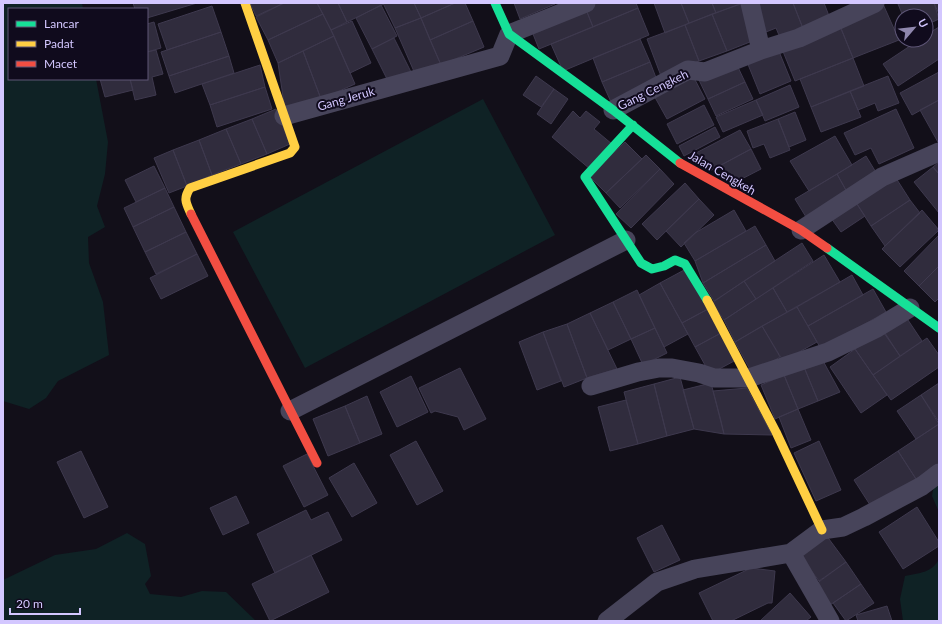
<svg xmlns="http://www.w3.org/2000/svg" width="942" height="624" viewBox="0 0 942 624" font-family="Lato,sans-serif">
  <style>
    .green { fill: #0f2225 }
    .building { fill: #302c3d; stroke: #3e394e }
    .lines { fill: none; stroke-linecap: round; stroke-linejoin: round }
    .street { stroke: #47445a; stroke-width: 19 }
    .fast { stroke: #16e098; stroke-width: 9 }
    .slow { stroke: #ffcf43; stroke-width: 9 }
    .jam { stroke: #f24e42; stroke-width: 9 }
    .labels { text-anchor: middle; stroke-width: 4; stroke-linejoin: round; paint-order: stroke }
    .street-label { font-size: 12px; fill: #d3c7ff; stroke: #100b1d }
  </style>
  <rect width="100%" height="100%" fill="#120f19"/>
  <!-- green -->
  <path class="green" d="M3,3H82L83,9H9V79H96L108,142L105,174L97,206L105,227L88,237L89,263L103,302L109,355L58,381L46,398L29,409L3,401Z
    M483,99L555,235L305,368L233,232Z
    M939,483V512L932,496L934,485Z
    M127,533L145,544L151,576L145,584L150,594L181,597L202,591L226,592L256,621H3V580L55,555L96,549Z
    M939,559V621H903L900,599L905,576C919,573 932,573 939,559Z"/>
  <!-- building -->
  <path class="building" d="M133,3H197L147,18V9H135Z
    M250,3H284L256,16Z
    M284,3H317L323,14L268,40L256,17Z
    M317,3H338L347,22L331,30Z
    M338,3H383L384,4L347,22Z
    M383,3H414L421,18L395,28Z
    M414,3H455L421,18Z
    M455,3H465L473,21L430,40L421,18Z
    M514,3H555V4L520,19Z
    M595,3H636L638,8L593,27L585,7Z
    M654,3H681L689,23L665,33Z
    M681,3H712L716,13L689,23Z
    M712,3H742L716,13Z
    M755,3H793L804,31L781,40L776,28L766,32Z
    M793,3H824L831,21L804,31Z
    M899,3H934L939,19L926,25V16H903L898,4Z
    M934,3H939V14Z
    M741,4L755,40L727,51L712,14Z
    M883,4L899,40L853,58L840,26Z
    M381,5L397,36L372,49L356,18Z
    M212,6L221,32L167,50L158,24Z
    M585,7L593,27L539,49L531,29Z
    M638,8L649,35L563,71L551,44Z
    M323,14L334,36L278,63L268,40Z
    M712,14L727,51L699,61L685,25Z
    M421,18L441,65L416,76L395,28Z
    M352,21L371,63L350,73L331,30Z
    M473,21L484,47L441,65L430,40Z
    M154,22L161,48L147,52V24Z
    M685,25L699,61L661,76L647,39Z
    M840,26L853,58L795,81L782,49Z
    M939,27V59L898,86L883,64L919,40H926V35Z
    M221,32L229,56L169,76L161,52Z
    M334,36L355,84L321,99L303,51Z
    M394,38L411,72L389,83L372,49Z
    M640,39L650,62L602,82L593,58Z
    M778,49L791,81L760,94L747,62Z
    M156,50L163,74L152,77L156,95L135,100L130,79H147V52Z
    M303,51L321,99L285,110L278,63Z
    M229,56L234,73L175,93L169,76Z
    M853,58L864,86L811,107L800,79Z
    M650,62L658,83L611,102L602,82Z
    M736,63L745,82L708,99L699,80Z
    M260,65L265,87L210,105L202,84Z
    M691,72L705,99L667,119L652,92Z
    M939,72V100L912,115L900,93Z
    M536,76L554,89L541,107L523,95Z
    M888,76L899,103L878,111L875,103L858,110L850,91Z
    M100,79H130L133,90L105,97Z
    M745,82L753,99L716,116L708,99Z
    M790,85L799,107L765,121L756,100Z
    M265,87L272,109L217,127L210,105Z
    M554,89L568,99L551,124L537,114Z
    M850,91L861,117L821,132L811,107Z
    M756,100L763,115L723,132L716,117Z
    M939,100V144L920,110Z
    M704,105L714,125L677,144L667,124Z
    M276,109L290,144L267,154L252,119Z
    M896,109L914,148L879,164L871,148L855,155L844,133Z
    M573,111L580,118L586,111L600,122L594,129L612,144L590,169L552,137Z
    M795,112L806,140L789,147L778,119Z
    M252,119L267,154L241,164L226,129Z
    M778,119L790,150L770,158L764,144L753,148L747,131Z
    M715,127L720,137L684,156L679,146Z
    M226,129L241,164L212,175L199,140Z
    M740,130L751,149L710,171L694,154Z
    M835,136L852,165L809,191L790,161Z
    M199,140L212,175L187,186L173,150Z
    M625,142L642,159L606,193L589,176Z
    M751,149L761,169L732,184L721,165Z
    M173,150L187,186L169,193L154,158Z
    M646,155L660,169L620,208L606,193Z
    M866,156L877,174L847,192L837,174Z
    M939,162V174L933,167Z
    M154,166L165,188L136,202L125,180Z
    M933,167L939,174V213L914,182Z
    M660,169L674,184L631,228L616,214Z
    M837,174L847,192L806,217L795,199Z
    M894,175L910,200L871,226L855,201Z
    M685,183L699,199L657,240L642,224Z
    M165,188L174,207L133,227L124,208Z
    M699,199L714,215L681,247L666,231Z
    M910,200L920,213L885,246L871,226Z
    M855,201L865,216L841,232L831,218Z
    M174,207L186,232L145,252L133,227Z
    M734,210L746,231L695,261L684,243L695,233Z
    M922,210L939,230L900,267L882,249Z
    M755,226L766,245L703,283L695,261Z
    M186,232L197,254L156,274L145,252Z
    M939,235V266L919,286L904,271Z
    M802,243L813,261L756,299L744,281Z
    M766,245L775,261L714,301L703,283Z
    M197,254L208,276L161,299L150,278Z
    M824,255L840,282L787,312L773,288Z
    M939,266V298L935,302L919,286Z
    M686,269L708,309L682,323L660,283Z
    M852,275L863,295L808,326L797,307Z
    M744,281L756,299L724,320L712,303Z
    M660,283L688,334L664,347L639,295Z
    M773,288L787,312L735,342L724,320Z
    M873,289L886,312L821,349L808,326Z
    M637,290L655,328L631,339L613,302Z
    M613,302L631,339L608,350L590,313Z
    M797,307L817,342L783,361L762,326Z
    M708,309L721,333L695,347L682,323Z
    M590,313L617,369L587,378L567,324Z
    M906,317L922,341L900,356L884,333Z
    M567,324L587,378L564,387L543,332Z
    M762,326L780,357L752,373L735,342Z
    M655,328L667,353L643,365L631,339Z
    M883,330L900,356L873,375L855,349Z
    M543,332L561,381L537,390L519,342Z
    M721,333L736,360L710,374L695,347Z
    M927,338L939,355V367L891,400L873,375Z
    M855,349L887,395L861,413L830,367Z
    M822,359L840,392L818,401L804,367Z
    M804,367L818,401L798,409L784,375Z
    M460,368L486,419L464,430L458,417L435,411L431,413L419,388Z
    M784,375L798,409L775,419L761,385Z
    M411,376L428,412L397,427L380,392Z
    M680,377L694,429L667,436L654,384Z
    M711,383L721,421L724,434L694,429L683,390Z
    M939,383V422L921,395Z
    M654,384L667,436L638,444L624,392Z
    M747,388L772,435L724,434L713,391Z
    M921,395L939,424L916,439L897,411Z
    M367,396L382,434L360,443L345,406Z
    M626,400L638,444L610,451L598,407Z
    M345,406L360,443L328,456L313,419Z
    M798,409L811,440L791,448L779,417Z
    M939,424V464L916,479L898,451Z
    M416,441L443,491L417,505L390,455Z
    M819,441L841,490L816,501L794,453Z
    M81,451L108,507L84,518L57,462Z
    M898,451L916,479L872,508L854,480Z
    M307,454L328,495L304,507L283,466Z
    M354,463L377,503L352,517L329,478Z
    M236,496L249,523L223,535L210,508Z
    M917,507L939,542V546L903,569L879,532Z
    M306,510L311,520L328,512L342,540L275,573L257,534Z
    M662,525L680,560L654,572L637,538Z
    M826,535L846,562L819,581L799,554Z
    M311,555L329,592L270,621L252,584Z
    M846,562L861,584L830,605L816,584Z
    M751,568L775,571L772,603H768L731,621H713L699,593Z
    M861,584L874,603L846,621L833,603Z
    M790,593L811,617L806,621H760Z
    M887,606L892,621H858L856,615Z"/>
  <g class="lines">
    <!-- street -->
    <path class="street" d="M750,3L761,50
      M613,110L688,70L705,72L761,50L799,38L875,3
      M284,116L500,56L509,34L586,3
      M801,230L882,177L939,152
      M591,386L638,372L659,368H672L699,373L714,378H749L828,352L877,328L910,308
      M290,411L626,240
      M791,553L830,621
      M607,621L657,582L695,569L791,553L822,530L843,527L864,517L922,486L939,473"/>
    <!-- fast -->
    <path class="fast" d="M495,3L509,34L613,110L680,163
      M633,125L585,177L641,263L652,269L664,266L675,260L685,264L707,300
      M827,248L939,328"/>
    <!-- slow -->
    <path class="slow" d="M191,214C186,203 183,199 190,188L290,153L295,147L245,3
      M707,300L776,432L822,530"/>
    <!-- jam -->
    <path class="jam" d="M680,163L801,230L827,248
      M191,214L317,463"/>
  </g>
  <g class="labels">
    <!-- street labels -->
    <g class="street-label">
      <text transform="translate(653 90) rotate(-26)" y="4">Gang Cengkeh</text>
      <text transform="translate(346 99) rotate(-16)" y="4">Gang Jeruk</text>
      <text transform="translate(722 173) rotate(30)" y="4">Jalan Cengkeh</text>
    </g>
  </g>
  <!-- border -->
  <rect width="942" height="624" fill="none" stroke="#d3c7ff" stroke-width="8"/>
  <!-- legend -->
  <rect x="8" y="8" width="140" height="72" fill="#100b1d" stroke="#5e5677"/>
  <rect x="16" y="21" width="20" height="6" fill="#16e098" stroke="#5e5677"/>
  <text x="44" y="28" font-size="12" fill="#d3c7ff">Lancar</text>
  <rect x="16" y="41" width="20" height="6" fill="#ffcf43" stroke="#5e5677"/>
  <text x="44" y="48" font-size="12" fill="#d3c7ff">Padat</text>
  <rect x="16" y="61" width="20" height="6" fill="#f24e42" stroke="#5e5677"/>
  <text x="44" y="68" font-size="12" fill="#d3c7ff">Macet</text>
  <!-- north arrow -->
  <g transform="translate(914 28) rotate(62)"><circle r="19" fill="#100b1d" stroke="#5e5677"/>
  <path d="M0-3L7 15L0 10L-7 15Z" fill="#8f87ae"/>
  <text y="-6" font-size="11" font-weight="bold" text-anchor="middle" fill="#d3c7ff">U</text>
  </g>
  <!-- scale -->
  <path d="M10 608v6h70v-6" fill="none" stroke="#d3c7ff" stroke-width="2"/>
  <text x="16" y="608" font-size="12" fill="#d3c7ff" stroke="#100b1d" stroke-width="3" paint-order="stroke">20 m</text>
</svg>
